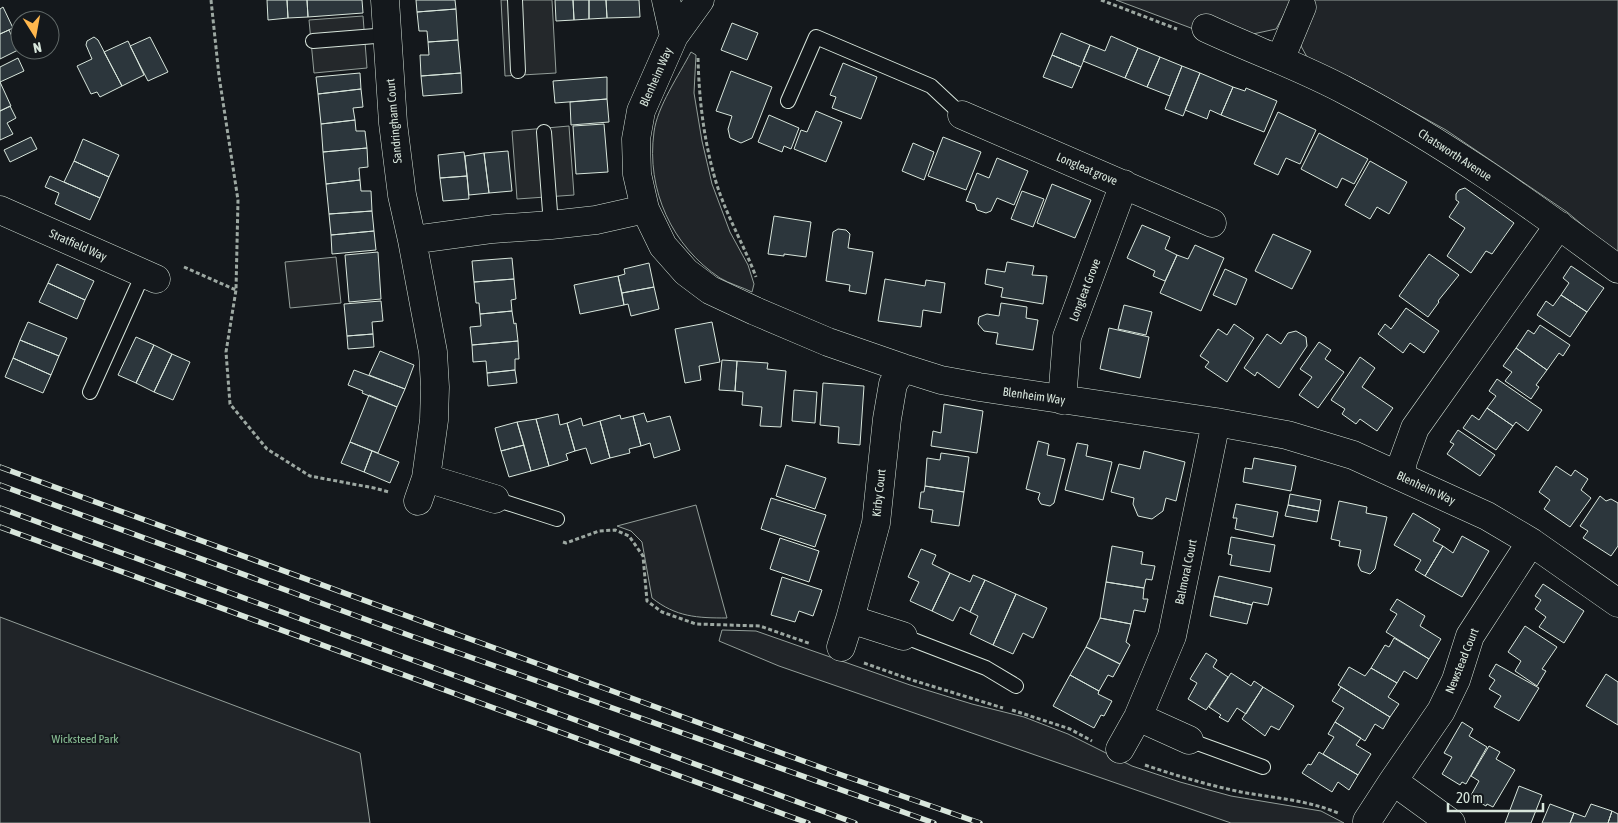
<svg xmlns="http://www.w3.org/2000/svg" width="1618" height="823" viewBox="0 0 1618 823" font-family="'Asap Condensed',sans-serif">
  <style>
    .green { fill: #202428; stroke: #939e99 }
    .parking { fill: #24282b; stroke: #939e99 }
    .building { fill: #2c363c; stroke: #d8e6dc }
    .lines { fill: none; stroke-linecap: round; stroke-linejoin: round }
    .lane-casing { stroke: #d8e6dc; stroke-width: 16 }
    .street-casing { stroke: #d8e6dc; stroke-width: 29 }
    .path { stroke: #9da8a2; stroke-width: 3; stroke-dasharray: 4 2.5; stroke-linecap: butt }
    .lane { stroke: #14181c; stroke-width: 14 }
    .street { stroke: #14181c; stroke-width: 28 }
    .rail-casing { stroke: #d8e6dc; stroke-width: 5.5 }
    .rail { stroke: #14181c; stroke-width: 4; stroke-dasharray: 11; stroke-linecap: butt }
    .labels { text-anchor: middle; stroke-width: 4; stroke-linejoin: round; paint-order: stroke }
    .street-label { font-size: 12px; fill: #d8e6dc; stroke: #14181c }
    .park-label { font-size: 12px; fill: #8ac095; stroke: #14181c }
  </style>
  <rect width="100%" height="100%" fill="#14181c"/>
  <!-- green -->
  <path class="green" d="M1116,0H1292L1276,29L1253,34H1207Z
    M1293,0H1618V255L1567,212L1446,130L1350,77L1316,65L1307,57L1301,46L1302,34Z
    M691,52L696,55L694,93L702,141L712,184L730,232L748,265L754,284L752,292C742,287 730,284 720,278C672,246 646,190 654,132C657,107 679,75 691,52Z
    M696,505L727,618C697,618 676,617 652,598L642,542L631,531L617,526Z
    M0,617L360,753L370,823H0Z
    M722,630L756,631L910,685L972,704L1024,717L1068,734L1132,766L1180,782L1231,796L1321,811L1344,823H1231L779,666L719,641Z"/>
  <!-- parking -->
  <path class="parking" d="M501,0H552L556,73L505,76Z
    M363,16L367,68L314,73L309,20Z
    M569,126L574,195L517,199L512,131Z
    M336,257L341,303L290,308L285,262Z"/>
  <!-- building -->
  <path class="building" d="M267,0H287L288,18L268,20Z
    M287,0H307L308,17L288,18Z
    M307,0H362L363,13L308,17Z
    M416,0H455L456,9L417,12Z
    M555,0H573L574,20L556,21Z
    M573,0H589V19L574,20Z
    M589,0H606L607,18L589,19Z
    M606,0H639L640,17L607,18Z
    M3,7L13,28L0,34V9Z
    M456,9L458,40L428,42L427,31H419L417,12Z
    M732,23L758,33L747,60L721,50Z
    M9,30L18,50L0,59V34Z
    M1061,33L1090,45L1081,67L1052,55Z
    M1111,36L1138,48L1125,78L1083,61L1090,45L1105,51Z
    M94,37L98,40L122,86L100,97L97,92L91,94L77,66L92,59L86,45L87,41Z
    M150,37L168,72L148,81L130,46Z
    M458,40L461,73L421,76L420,55H429L428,42Z
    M128,41L144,75L122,86L104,52Z
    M1138,48L1160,57L1147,87L1125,78Z
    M1052,55L1081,67L1072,88L1043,77Z
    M1160,57L1182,66L1170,96L1147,87Z
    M18,58L24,71L0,82V67Z
    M843,63L877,77L861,119L832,108L836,97L830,95Z
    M1182,66L1200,73L1183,116L1165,109Z
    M731,71L772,87L752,138L741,143L730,138L728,129L732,116L716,111Z
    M360,73L361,89L318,94L316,77Z
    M461,73L462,93L423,96L421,76Z
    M1200,73L1233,87L1221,115L1210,110L1207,119L1185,110Z
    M607,77V99L555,103L553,81Z
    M0,82L11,106L0,111Z
    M1233,87L1245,91L1246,88L1277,101L1264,132L1221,115Z
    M361,89L363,107L353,108L355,120L321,124L318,94Z
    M607,99L609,122L571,125L570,102Z
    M10,106L16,118L7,123L13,134L0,140V111Z
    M816,111L842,122L826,162L794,149L801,130L807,132Z
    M1278,112L1316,130L1300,164L1286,158L1278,175L1254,164Z
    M769,115L799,128L791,149L784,146L782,152L758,142Z
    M355,120L356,131H365L367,148L323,152L321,124Z
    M604,124L608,172L576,174L573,126Z
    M1319,133L1368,159L1354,184L1342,178L1337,188L1301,169Z
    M31,137L37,149L10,162L4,150Z
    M943,137L981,152L966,190L928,176Z
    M83,139L119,155L109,177L74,161Z
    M913,143L934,152L924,180L902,171Z
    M367,148L368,167L359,168L360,180L326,184L323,152Z
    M508,151L512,191L489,193L484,153Z
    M464,152L467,176L440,178L438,155Z
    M484,153L489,193L469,195L465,156Z
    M997,158L1028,171L1014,205L997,198L991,211L986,213L977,210L975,204L966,201L977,173L989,178Z
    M74,161L109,177L100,198L64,182Z
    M1370,161L1407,182L1389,214L1377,207L1370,219L1345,205Z
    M50,176L100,198L90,220L55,204L59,193L45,187Z
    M467,176L469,199L443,201L440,178Z
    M360,180L361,191H371L372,211L329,214L326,184Z
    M1052,184L1091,200L1075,238L1037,223Z
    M1465,188L1514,223L1492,254L1486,251L1471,273L1447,256L1465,228L1449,217L1459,202L1456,200V194L1459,190Z
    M1022,191L1044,199L1033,227L1011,219Z
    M372,211L374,231L331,235L329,214Z
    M774,216L811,222L806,257L784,254V256L768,254Z
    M1142,225L1170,237L1165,249L1177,255L1165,281L1153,276L1155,271L1127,258Z
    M838,229L846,230L850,234L848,248L873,252L866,294L849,291L850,285L826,281L833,232Z
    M374,231L376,250L332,254L331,235Z
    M1273,234L1311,251L1292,289L1255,271Z
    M1195,245L1224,258L1201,311L1160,293L1177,255L1188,259Z
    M378,252L381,299L349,302L345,255Z
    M1429,254L1459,275L1438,301L1439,302L1428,317L1399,296Z
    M512,258L514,279L474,282L472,261Z
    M1007,262L1034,266L1032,275L1047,276L1043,304L1001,297L1003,288L985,284L987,269L1005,272Z
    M649,263L654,287L622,293L618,276L625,274L624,269Z
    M57,264L94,281L85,300L48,283Z
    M1571,266L1604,288L1587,312L1561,295L1569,283L1563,278Z
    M1225,269L1247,279L1236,305L1213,295Z
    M618,276L624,305L580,314L574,285Z
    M514,279L516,299L511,300L512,311L480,314L479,303H476L474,282Z
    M885,279L925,286L926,280L945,283L941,313L923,310L921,327L878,321Z
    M48,283L85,300L77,319L39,302Z
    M654,287L659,309L631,316L628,304L624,305L622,293Z
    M1561,295L1587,312L1570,337L1537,315L1546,301L1553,306Z
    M381,301L383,321L372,322L373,334L347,336L344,304Z
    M1001,303L1027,307L1026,318L1038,320L1033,350L996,344L998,333L984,331L978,324L979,317L987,314L999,316Z
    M1124,305L1152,312L1146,335L1118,329Z
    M1406,308L1439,331L1424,353L1410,343L1403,353L1378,334L1385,324L1391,329Z
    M512,311L514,324L516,323L518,341L472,345L470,327L481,326L480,314Z
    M28,322L67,338L59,356L20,340Z
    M712,322L720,362L699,366L701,380L685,383L675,329Z
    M1234,324L1254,338L1227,382L1205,367L1209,362L1200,356L1218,329L1227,335Z
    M1540,325L1570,345L1563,356L1559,353L1547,370L1516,348L1528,330L1534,334Z
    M1109,328L1149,337L1140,378L1100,369Z
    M1296,331L1306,337L1307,346L1279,388L1257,372L1255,376L1244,368L1267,334L1281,344L1288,333Z
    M373,334L374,347L348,349L347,336Z
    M136,337L154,345L136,383L118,375Z
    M20,340L59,356L51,375L13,358Z
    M518,341L519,359H515V370L487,373L486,361L473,362L472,345Z
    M1319,342L1331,350L1325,359L1344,372L1318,408L1299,395L1312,377L1300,369Z
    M154,345L172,354L154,392L136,383Z
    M1516,348L1547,370L1536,385L1539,387L1531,399L1505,381L1512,372L1503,366Z
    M380,351L414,365L405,389L369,375Z
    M172,354L190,362L173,400L154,392Z
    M1360,357L1375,368L1362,387L1393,408L1377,431L1360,419L1356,424L1342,414L1345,409L1331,400Z
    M13,358L51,375L43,393L5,377Z
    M722,360L737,361L735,391L719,390Z
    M737,361L768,363L767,369L786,371L781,427L760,426L762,407L742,405L743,392L735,391Z
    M354,370L405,389L397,407L362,393L363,391L348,385Z
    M515,370L517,383L488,386L487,373Z
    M1497,379L1542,410L1528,431L1516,422L1513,426L1487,408L1496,396L1489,391Z
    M823,383L864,386L860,445L838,443L839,427L820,425Z
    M794,390L817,392L815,423L792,421Z
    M369,395L397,407L378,453L350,442Z
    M944,404L983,411L977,453L931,446L933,431L941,433Z
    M1487,408L1513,426L1496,450L1463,428L1472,415L1479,420Z
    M644,413L647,422L670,416L680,450L654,458L650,443L641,446L633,416Z
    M558,414L560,425L567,423L575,451L566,454L568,460L549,466L536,419Z
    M620,415L621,419L633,416L641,446L629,449L630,453L610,458L600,421Z
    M581,418L583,426L600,421L610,458L591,464L586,448L575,451L567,423Z
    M536,419L549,466L531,471L517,422Z
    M517,422L524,445L501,451L495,428Z
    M1458,430L1495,455L1480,476L1447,454L1454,444L1450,442Z
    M1038,441L1049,444L1047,455L1065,459L1054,503L1050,506L1041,504L1038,499L1040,493L1026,489Z
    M350,442L372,451L364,472L341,463Z
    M1077,443L1088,445L1086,456L1112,462L1103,500L1065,490Z
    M524,445L531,471L509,477L501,451Z
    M372,451L399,462L390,483L364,472Z
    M1144,451L1185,462L1176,501L1166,498L1163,511L1152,519L1138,516L1133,504L1134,498L1111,492L1119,464L1140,469Z
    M941,453L969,457L964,492L925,486L927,458L940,460Z
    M1254,458L1296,466L1291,491L1243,482L1245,468L1252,469Z
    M786,465L826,478L815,509L776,496Z
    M1556,466L1571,476L1575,470L1588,479L1581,490L1591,498L1570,527L1544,509L1550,500L1539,492Z
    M925,486L964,492L959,526L931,522L933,510L919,508L921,492H924Z
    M1290,494L1321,500L1319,511L1288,505Z
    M1600,496L1606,501L1611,499L1618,503V546L1611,556L1583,538L1588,531L1580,526Z
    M771,498L826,515L815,547L761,529Z
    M1339,501L1367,507L1366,513L1387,517L1375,569L1370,574L1361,571L1358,565L1361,550L1339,546L1340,541L1331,539Z
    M1236,504L1278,512L1273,537L1235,529L1237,518H1233Z
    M1288,505L1319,511L1317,522L1285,516Z
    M1413,513L1440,529L1433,541L1443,546L1425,576L1415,570L1421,560L1394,545Z
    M1462,536L1489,551L1462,597L1425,576L1443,546L1453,553Z
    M1231,537L1275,545L1270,572L1230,565L1232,555L1228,554Z
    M780,538L819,551L809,582L770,569Z
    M1112,546L1143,552L1141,564L1155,566L1152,580L1146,579L1144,588L1106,582Z
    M921,549L936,555L932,564L950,573L932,611L910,601L919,582L908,577Z
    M950,573L970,582L973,575L985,580L970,612L960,607L953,621L932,611Z
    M1219,576L1272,588L1268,605L1253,602L1252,605L1214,596Z
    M782,577L822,590L813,616L799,611L795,622L771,615Z
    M985,580L1016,594L993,645L970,634L978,616L970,612Z
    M1106,582L1144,588L1143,599H1148L1145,612L1134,610L1131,624L1100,618Z
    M1543,584L1584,611L1564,643L1539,627L1546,617L1535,609L1541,600L1535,596Z
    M1016,594L1047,608L1033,638L1023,633L1013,654L993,645Z
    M1214,596L1252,605L1247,624L1210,616Z
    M1397,599L1425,616L1420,626L1441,639L1429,659L1386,632L1397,614L1390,610Z
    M1100,618L1131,624L1126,642L1130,645L1120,664L1086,647Z
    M1525,626L1557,647L1542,669L1546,671L1537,686L1515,671L1521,661L1508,652Z
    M1394,638L1429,659L1417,679L1404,671L1397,683L1371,668L1385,645L1389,647Z
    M1086,647L1120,664L1113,677L1108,675L1099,691L1070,675Z
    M1206,653L1217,660L1213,667L1228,677L1206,710L1188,699L1197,683L1190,679Z
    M1496,664L1539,688L1519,721L1494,707L1501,696L1489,689L1495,680L1489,676Z
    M1349,667L1365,676L1371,668L1397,683L1388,697L1399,704L1390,717L1338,685Z
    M1231,673L1251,686L1254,681L1263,687L1246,714L1237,708L1228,722L1219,717L1221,715L1209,707Z
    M1606,674L1618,682V725L1586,706Z
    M1070,675L1099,691L1098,694L1112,701L1104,716L1101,715L1094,728L1053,706Z
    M1263,687L1294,706L1279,730L1271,726L1265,736L1242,719Z
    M1341,687L1390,717L1383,729L1375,724L1365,741L1335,722L1344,708L1332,701Z
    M1335,722L1361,738L1356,745L1371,754L1358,775L1323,754L1334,737L1328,734Z
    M1462,722L1473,729L1469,736L1487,747L1466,784L1462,782L1460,785L1442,774L1452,757L1444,753Z
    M1489,746L1500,752L1496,759L1515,770L1493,807L1487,804L1486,806L1470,797L1479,781L1471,776Z
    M1319,752L1358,775L1349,790L1338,782L1332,792L1302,773L1308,764L1311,765Z
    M1519,786L1542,795L1531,823H1505Z
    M1550,804L1574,813L1570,823H1542Z
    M1591,804L1612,811L1608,823H1570L1574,813L1585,817Z
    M1612,811L1618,814V823H1608Z"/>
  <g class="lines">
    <!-- lane casing -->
    <g class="lane-casing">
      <path id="lane" d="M515,0L518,71
        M313,41L388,35
        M788,101L816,37L931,86L962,115
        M544,132L551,225
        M90,392L143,274
        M495,499L557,519
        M903,636L986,668L1016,686
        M1189,740L1263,767"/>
    </g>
    <!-- street casing -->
    <g class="street-casing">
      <path id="street" d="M385,0L393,123L402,195L412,240L433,352L435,387L434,420L426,478L495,499
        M666,0L674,36
        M700,0L674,36L641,111L636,139L637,174L645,209L663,246L686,272L710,290L755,311L828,342L903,368L941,380L979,387L1216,422L1287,435L1353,455L1487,516L1531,542L1618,603
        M1206,28C1253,50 1302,67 1348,92C1444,142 1532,205 1618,269
        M1280,60L1302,7
        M962,115L1212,223
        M0,210L156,279
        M412,240L493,229L551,225L596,220L645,209
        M1062,400L1067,337L1124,184
        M1401,476L1403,461L1415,428L1559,225
        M418,501L426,478
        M903,636L850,619L876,523L887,419L893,384L903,368
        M841,647L850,619
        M1138,717L1189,740
        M1120,749L1138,717L1172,636L1216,422
        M1367,821L1393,781
        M1451,823L1393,781L1441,711L1456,680L1470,636L1531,542"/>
    </g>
    <!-- path -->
    <path class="path" d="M211,0L219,76L238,200L236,290L226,352L230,404L267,449L310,476L374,488L389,492
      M1101,0L1177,29
      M698,58C699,100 704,142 716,182C726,215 744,245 756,277
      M184,267L236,290
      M563,542L566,543L599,531L615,530L629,536L643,556L647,601L662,612L696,624L760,626L811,644
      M864,663L912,680L1003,708
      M1012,710L1070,729L1092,741
      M1145,765C1177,776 1208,785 1241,792C1274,798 1307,800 1338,813"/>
    <!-- lane -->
    <use href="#lane" class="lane"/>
    <!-- street -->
    <use href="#street" class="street"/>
    <!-- rail casing -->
    <g class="rail-casing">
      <path id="rail" d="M0,467L836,773L980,823
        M0,485L411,636L934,823
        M0,508L855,823
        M0,527L808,823"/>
    </g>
    <!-- rail -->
    <use href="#rail" class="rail"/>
  </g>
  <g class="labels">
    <!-- street labels -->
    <g class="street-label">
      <text transform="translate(656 77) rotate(-66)" y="4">Blenheim Way</text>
      <text transform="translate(394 121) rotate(-95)" y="4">Sandringham Court</text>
      <text transform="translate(1455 155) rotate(33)" y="4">Chatsworth Avenue</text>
      <text transform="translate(1087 169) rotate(23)" y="4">Longleat grove</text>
      <text transform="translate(78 245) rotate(24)" y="4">Stratfield Way</text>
      <text transform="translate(1085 290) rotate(-69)" y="4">Longleat Grove</text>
      <text transform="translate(1034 396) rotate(8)" y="4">Blenheim Way</text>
      <text transform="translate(1426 488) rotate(25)" y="4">Blenheim Way</text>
      <text transform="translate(879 493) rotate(-84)" y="4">Kirby Court</text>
      <text transform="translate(1186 572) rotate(-78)" y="4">Balmoral Court</text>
      <text transform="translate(1462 661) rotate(-68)" y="4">Newstead Court</text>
    </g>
    <!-- park labels -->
    <g class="park-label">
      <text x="85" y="743">Wicksteed Park</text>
    </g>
  </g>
  <!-- north arrow -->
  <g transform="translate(35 35) rotate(169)"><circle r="24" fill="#14181c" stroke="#626a69"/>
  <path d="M0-4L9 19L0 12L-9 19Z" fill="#ffb74d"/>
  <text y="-8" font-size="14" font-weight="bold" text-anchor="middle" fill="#d8e6dc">N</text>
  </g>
  <!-- scale -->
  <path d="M1448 803v8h95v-8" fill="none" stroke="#d8e6dc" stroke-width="2.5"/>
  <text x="1456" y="803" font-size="15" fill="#d8e6dc" stroke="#14181c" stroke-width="4" paint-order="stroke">20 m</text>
</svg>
